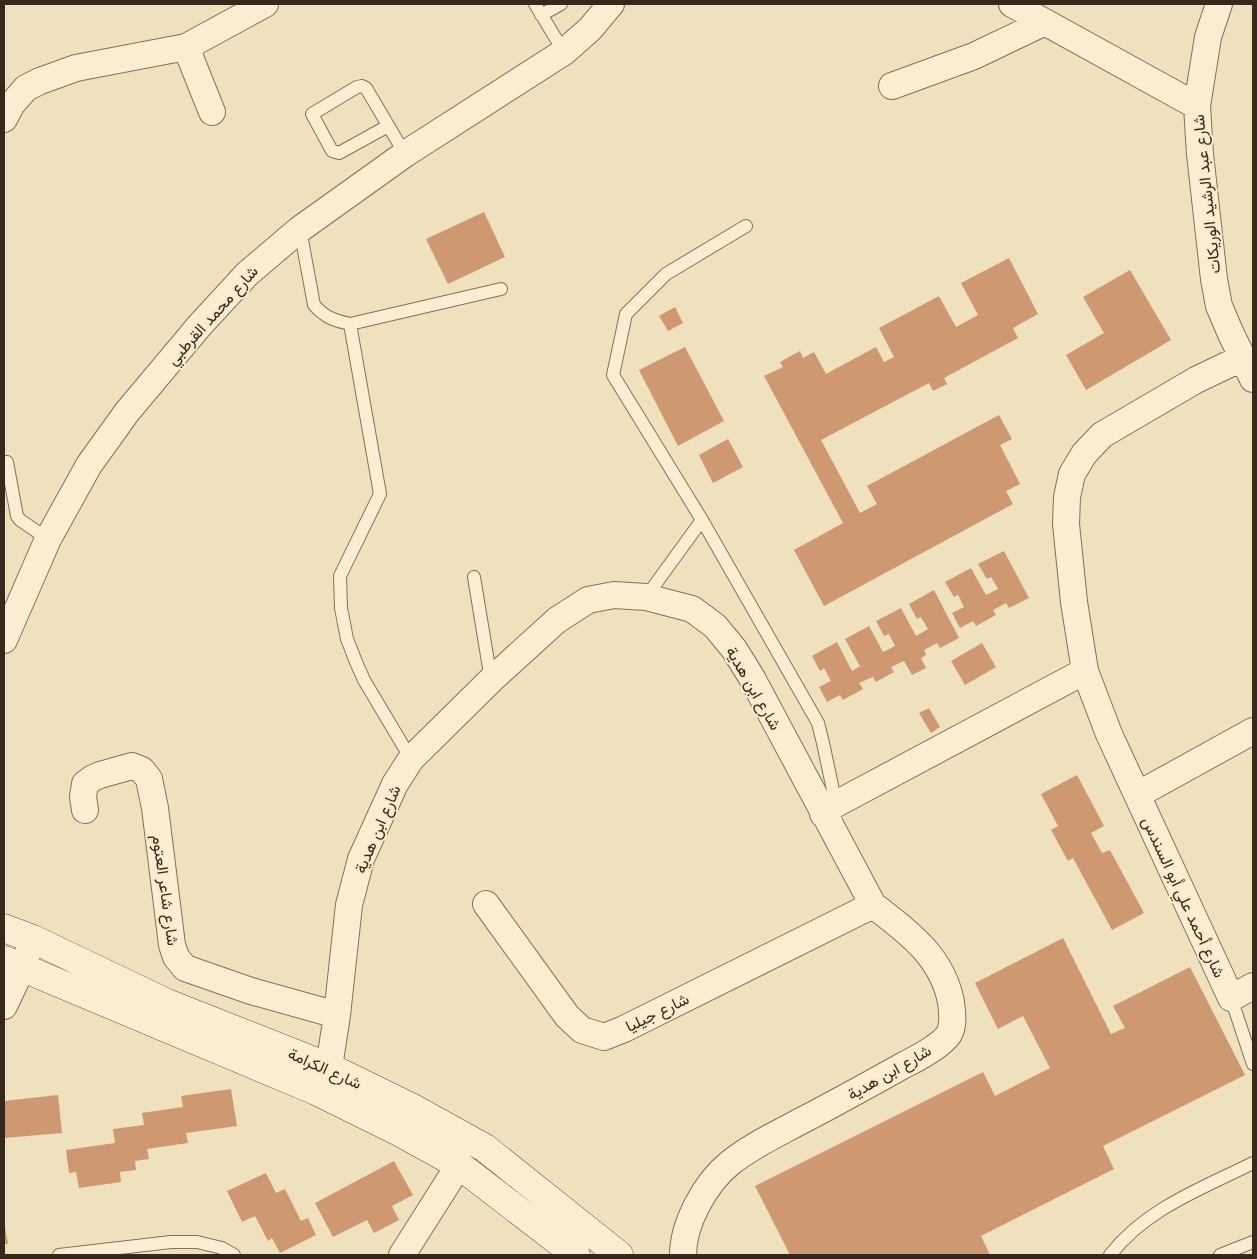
<svg xmlns="http://www.w3.org/2000/svg" width="1257" height="1259" viewBox="0 0 1257 1259" font-family="Georgia,Vazirmatn,serif">
  <style>
    .building { fill: #ce9972 }
    .lines { fill: none; stroke-linecap: round; stroke-linejoin: round }
    .lane-casing { stroke: #877156; stroke-width: 14 }
    .street-casing { stroke: #877156; stroke-width: 28 }
    .secondary-casing { stroke: #69523a; stroke-width: 29 }
    .lane { stroke: #f9eed1; stroke-width: 12 }
    .street { stroke: #f9eed1; stroke-width: 26 }
    .secondary { stroke: #f9eed1; stroke-width: 28 }
    .labels { text-anchor: middle; stroke-width: 4; stroke-linejoin: round; paint-order: stroke }
    .street-label { font-size: 16px; fill: #36281b; stroke: #f6eacd }
  </style>
  <rect width="100%" height="100%" fill="#efe0be"/>
  <!-- building -->
  <path class="building" d="M484,212L505,257L448,284L426,239Z
    M1009,258L1038,314L1013,328L1018,338L944,378L947,384L933,391L929,383L821,440L860,513L877,504L867,486L999,415L1012,439L1000,445L1020,484L1006,491L1013,504L824,606L794,550L843,523L764,376L783,367L780,362L800,351L803,358L814,352L826,374L876,347L884,362L894,357L879,328L939,296L956,327L978,315L961,283Z
    M1130,270L1171,340L1086,390L1066,355L1104,333L1083,297Z
    M675,307L683,323L668,331L659,316Z
    M685,347L724,421L678,446L639,370Z
    M728,439L743,467L713,483L699,455Z
    M1004,551L1029,598L1009,608L1006,603L993,610L996,615L976,626L973,621L960,628L952,613L964,607L958,595L954,597L945,582L971,568L986,595L998,589L991,577L987,579L978,564Z
    M934,590L959,638L940,648L937,643L924,650L926,655L921,658L926,668L912,675L904,661L891,667L894,672L876,682L873,677L859,683L863,689L843,700L840,695L827,702L819,687L831,681L824,668L820,671L812,656L837,642L852,671L860,666L845,639L869,626L883,652L895,646L889,634L884,636L876,621L901,608L916,636L928,629L921,617L917,619L909,604Z
    M982,643L996,667L965,685L951,661Z
    M929,708L940,727L931,733L919,713Z
    M1077,775L1104,826L1091,833L1102,853L1110,850L1144,913L1112,930L1073,858L1068,861L1051,830L1058,826L1041,794Z
    M1063,938L1111,1034L1125,1028L1113,1006L1190,967L1245,1075L1103,1146L1114,1169L981,1236L990,1255H790L755,1186L983,1072L995,1096L1050,1068L1023,1016L998,1029L975,983Z
    M231,1089L237,1126L186,1133L188,1143L147,1149L149,1159L135,1161L136,1170L120,1172L121,1182L79,1188L76,1172L69,1173L66,1150L115,1143L113,1129L144,1125L142,1113L183,1107L181,1096Z
    M58,1095L62,1133L4,1138V1101Z
    M394,1161L413,1195L392,1206L399,1220L374,1233L367,1220L333,1237L315,1203Z
    M266,1173L276,1193L285,1189L301,1221L308,1218L316,1235L280,1253L272,1238L268,1241L255,1216L242,1222L227,1191Z
    M4,1221L8,1244H4Z"/>
  <g class="lines">
    <!-- lane casing -->
    <g class="lane-casing">
      <path id="lane" d="M535,4L564,52
        M541,15L561,4
        M388,126L339,153L332,151L312,114L357,87L362,86L366,88L405,154
        M746,226L666,274L626,314L613,375L702,520L818,723L823,743L836,804
        M300,229L314,305C326,318 333,320 350,324L501,289
        M350,324L380,494L340,576L341,608L347,639L356,662L364,680L411,759
        M7,462L17,516L20,520L48,539
        M474,577L491,680
        M646,597L702,520
        M1231,998L1253,1064
        M59,1255L171,1242H197L222,1248L234,1255
        M1110,1255C1147,1208 1201,1189 1253,1163
        M1220,1255L1253,1242"/>
    </g>
    <!-- street casing -->
    <g class="street-casing">
      <path id="street" d="M1012,4L1197,106
        M1219,4L1208,37L1197,106L1200,154L1214,279L1219,306L1231,334L1253,379
        M186,47L212,112
        M892,86L974,56L1045,22
        M4,119L12,104L26,88L40,81L76,68L186,47L265,4
        M1242,358L1196,380L1102,435L1084,454L1072,474L1067,497L1066,524L1074,602L1085,671L1109,734L1231,998L1253,986
        M4,640L48,539L89,465L127,412L200,325L247,274L300,229L405,154L564,52L590,29L611,4
        M1137,795L1253,731
        M85,810L83,797L85,784L93,778L100,775L132,766L142,770L149,779L155,808L172,945L176,957L185,968L251,991L337,1015
        M823,814L836,804L1085,671
        M486,904L567,1016L582,1030L604,1037L624,1029L873,905
        M4,1006L22,968L33,939
        M329,1067L337,1015L349,905L361,859L395,784L411,759L491,680L557,620L588,600L614,595L646,597L692,609L715,626L734,649L752,678L873,905C908,932 942,956 951,1002C952,1012 954,1023 950,1032C945,1044 916,1059 904,1065C870,1084 836,1103 801,1121C777,1134 751,1146 730,1163C705,1183 683,1224 683,1255
        M402,1255L459,1165"/>
    </g>
    <!-- secondary casing -->
    <g class="secondary-casing">
      <path id="secondary" d="M4,928L33,939L167,1003L329,1067L411,1107L485,1148L619,1255
        M4,960L316,1091L399,1132L459,1165L576,1255"/>
    </g>
    <!-- lane -->
    <use href="#lane" class="lane"/>
    <!-- street -->
    <use href="#street" class="street"/>
    <!-- secondary -->
    <use href="#secondary" class="secondary"/>
  </g>
  <g class="labels">
    <!-- street labels -->
    <g class="street-label">
      <text transform="translate(1206 194) rotate(-96)" y="6">شارع عبد الرشيد الوريكات</text>
      <text transform="translate(212 315) rotate(-48)" y="6">شارع محمد القرطبي</text>
      <text transform="translate(754 688) rotate(60)" y="6">شارع ابن هدية</text>
      <text transform="translate(377 829) rotate(-67)" y="6">شارع ابن هدية</text>
      <text transform="translate(166 890) rotate(82)" y="6">شارع شاعر العتوم</text>
      <text transform="translate(1184 897) rotate(65)" y="6">شارع أحمد علي أبو السندس</text>
      <text transform="translate(657 1012) rotate(-26)" y="6">شارع جيليا</text>
      <text transform="translate(325 1068) rotate(24)" y="6">شارع الكرامة</text>
      <text transform="translate(889 1072) rotate(-30)" y="6">شارع ابن هدية</text>
    </g>
  </g>
  <!-- border -->
  <rect width="1257" height="1259" fill="none" stroke="#36281b" stroke-width="10"/>
</svg>
